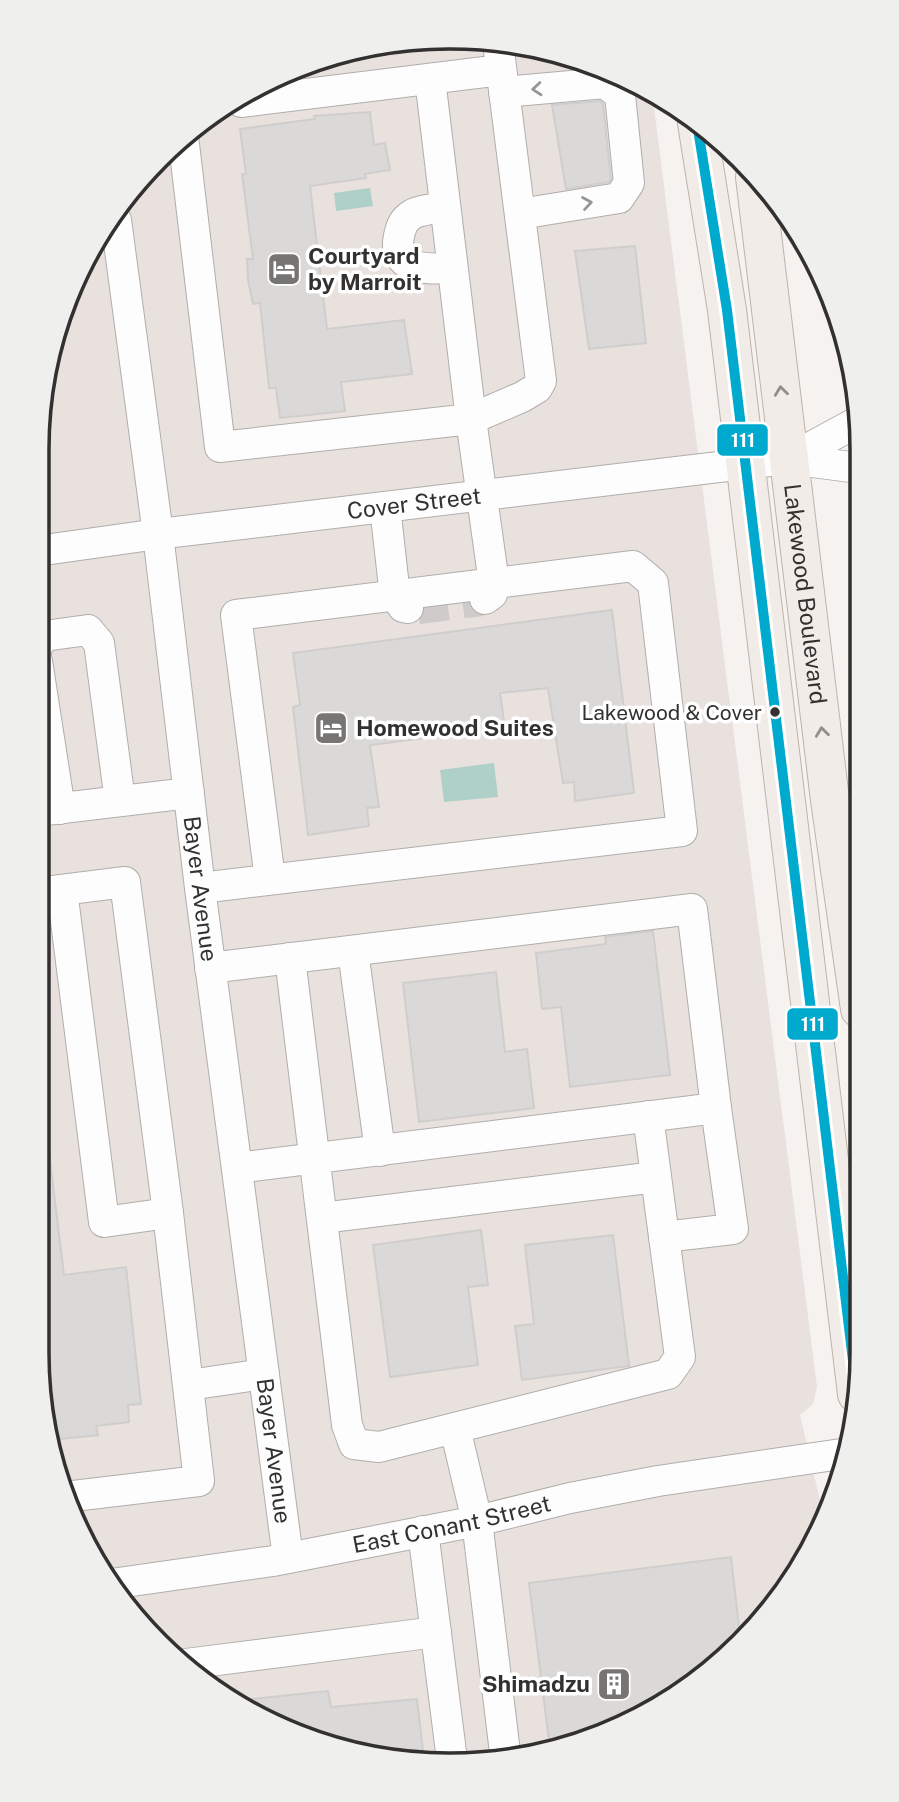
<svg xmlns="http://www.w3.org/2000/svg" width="899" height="1802" viewBox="0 0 899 1802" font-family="'Public Sans',sans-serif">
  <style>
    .built { fill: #e8e1dd }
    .water { fill: #aed0c8 }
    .building { fill: #dbd9d7; stroke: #d0cecc; stroke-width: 2 }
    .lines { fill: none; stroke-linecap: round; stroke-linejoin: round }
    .minor-tunnel { stroke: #cecbca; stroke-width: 30; stroke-dasharray: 30 15; stroke-linecap: butt }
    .minor-casing { stroke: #b0aeac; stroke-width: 32 }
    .major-casing { stroke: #bdb3ab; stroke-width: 40 }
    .minor { stroke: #fefdfd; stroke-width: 30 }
    .major { stroke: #f2ece8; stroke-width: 38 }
    .bus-1-casing { stroke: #fff; stroke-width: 16 }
    .bus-1 { stroke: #00a9ce; stroke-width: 10 }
    .oneway { stroke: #989796 }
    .oneway2 { stroke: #928e8c }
    .bus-dot { fill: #323130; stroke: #fff; stroke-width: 2.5 }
    .labels { text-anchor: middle; stroke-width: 7; stroke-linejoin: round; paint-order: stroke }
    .bus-label { font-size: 21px; fill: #323130; stroke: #fff; text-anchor: end }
    .poi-label { font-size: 23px; font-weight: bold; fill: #323130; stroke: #fff; text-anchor: start }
    .street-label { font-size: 23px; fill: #323130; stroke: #fff }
    .rim { fill: none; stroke: #323130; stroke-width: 3.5 }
    .line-badge { stroke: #fff; stroke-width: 2.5 }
    .badge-label { font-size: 19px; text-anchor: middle; font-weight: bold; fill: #fff }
  </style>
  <rect width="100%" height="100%" fill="#f5f2f0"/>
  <!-- built -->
  <path class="built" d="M476,38L632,79L652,92L817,1387L813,1404L800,1415L824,1518L820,1535L741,1645L632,1723L503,1762L369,1757L221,1696L122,1604L59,1486L37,1352L38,423L79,267L177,139L316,59Z"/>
  <!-- water -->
  <path class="water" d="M370,188L373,206L336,211L334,193Z
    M494,763L498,797L444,802L440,770Z"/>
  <!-- building -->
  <path class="building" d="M600,101L603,104L611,179L609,182L566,189L552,105Z
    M370,112L374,145L385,143L390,170L365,174L366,178L310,186L327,329L404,320L412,374L341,382L345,411L280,418L276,388H269L260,303L253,304L248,280L247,259H253L242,174H246L240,129L315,119L314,116Z
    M635,246L646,343L589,349L575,251Z
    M612,610L634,793L575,801L574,782L563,783L548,688L500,693L505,728L370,745L379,807L367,808L369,826L308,835L293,707L300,705L293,653Z
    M653,931L670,1075L570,1087L561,1007L542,1009L536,953L606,944L605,937Z
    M496,972L505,1052L527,1049L534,1108L419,1122L403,983Z
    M49,1152L64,1275L126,1267L141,1404L128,1405L129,1422L96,1426L98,1435L51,1440L37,1353V1153Z
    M481,1230L488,1285L468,1287L478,1365L390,1377L373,1245Z
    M613,1235L629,1366L522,1380L515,1326L534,1324L525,1245Z
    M731,1557L741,1645L632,1723L550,1748L529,1583Z
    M328,1691L331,1707L417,1699L424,1759L369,1757L233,1701Z"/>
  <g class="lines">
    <!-- minor-tunnel -->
    <path class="minor-tunnel" d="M418,609L482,601"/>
    <!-- minor casing -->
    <g class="minor-casing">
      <g id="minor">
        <path d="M430,79L471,419L494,583L492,594L485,599"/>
        <path d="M504,92L605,83L620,95L629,183L619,198L520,214"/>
        <path d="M241,102L501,70"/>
        <path d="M183,136L220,447L471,419L522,397L537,388L541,381L498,43"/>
        <path d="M445,207C436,209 421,209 413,214C404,219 401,226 399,236C391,272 429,269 452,268"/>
        <path id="s1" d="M116,220L158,534L200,888L288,1558"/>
        <path d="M789,459L859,421"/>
        <path d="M385,507L395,596L403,607L408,608"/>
        <path id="s2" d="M37,551L158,534L744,464L789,459L859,468"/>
        <path d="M37,647L44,636L88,630L99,643L120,801"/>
        <path d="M37,661L60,809"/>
        <path d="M37,811L189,793"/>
        <path d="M200,888L682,831L653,583L633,566L236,615L270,879"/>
        <path d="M62,890L104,1222L168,1213"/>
        <path d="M37,893L125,882L168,1213L199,1481L65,1497"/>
        <path d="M353,951L380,1151"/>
        <path d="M290,958L347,1425L354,1444L379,1447L668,1374L680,1357L648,1116"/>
        <path d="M210,968L692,909L716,1108L237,1168"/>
        <path d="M322,1218L656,1177"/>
        <path d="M664,1237L733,1229L716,1108"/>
        <path d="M189,1385L264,1374"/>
        <path d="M455,1428L477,1521L506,1761"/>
        <path d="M423,1531L452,1760"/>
        <path id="s3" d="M111,1584L273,1561L477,1521L570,1498L658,1481L841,1454"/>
        <path d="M186,1664L436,1632"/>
      </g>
    </g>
    <!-- major casing -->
    <g class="major-casing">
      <g id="major">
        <path d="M697,123L727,310L857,1394"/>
        <path id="s4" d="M755,177L830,800L860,1009"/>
      </g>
    </g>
    <!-- minor -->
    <use href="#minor" class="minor"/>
    <!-- major -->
    <use href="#major" class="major"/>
    <!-- bus-1 casing -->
    <g class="bus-1-casing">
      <path id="bus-1" d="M697,123L727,310L857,1394"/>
    </g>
    <!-- bus-1 -->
    <use href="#bus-1" class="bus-1"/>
  </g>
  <!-- one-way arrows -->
  <defs><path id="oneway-chevron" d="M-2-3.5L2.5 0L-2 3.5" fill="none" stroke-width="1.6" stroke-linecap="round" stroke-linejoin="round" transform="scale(1.75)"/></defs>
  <g class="oneway">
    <use href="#oneway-chevron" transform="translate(537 89) rotate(175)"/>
    <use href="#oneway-chevron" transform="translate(587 203) rotate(-9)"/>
  </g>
  <g class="oneway2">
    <use href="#oneway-chevron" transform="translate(781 391) rotate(-97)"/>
    <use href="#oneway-chevron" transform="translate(822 732) rotate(-97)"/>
  </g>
  <!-- icons -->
  <defs>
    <g id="hotel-square" transform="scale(1.75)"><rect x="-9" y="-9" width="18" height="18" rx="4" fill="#767573" stroke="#fff"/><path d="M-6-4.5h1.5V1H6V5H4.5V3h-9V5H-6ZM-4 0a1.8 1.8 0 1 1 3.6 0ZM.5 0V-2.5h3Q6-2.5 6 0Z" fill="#fff"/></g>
    <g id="building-square" transform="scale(1.75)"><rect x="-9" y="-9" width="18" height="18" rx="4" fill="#767573" stroke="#fff"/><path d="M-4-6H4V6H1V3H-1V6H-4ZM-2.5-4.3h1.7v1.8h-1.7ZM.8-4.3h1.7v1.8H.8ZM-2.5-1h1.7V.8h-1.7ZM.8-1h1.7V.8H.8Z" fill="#fff"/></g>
  </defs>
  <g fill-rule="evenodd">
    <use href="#hotel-square" x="284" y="269"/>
    <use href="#hotel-square" x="331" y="728"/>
    <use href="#building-square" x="614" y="1684"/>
  </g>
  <!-- markers -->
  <circle class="bus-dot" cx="775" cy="712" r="6"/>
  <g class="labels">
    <!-- bus labels -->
    <g class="bus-label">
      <text x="762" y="720">Lakewood &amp; Cover</text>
    </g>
    <!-- poi labels -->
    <g class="poi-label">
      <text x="308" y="264">Courtyard<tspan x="308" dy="26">by Marroit</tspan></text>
      <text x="356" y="736">Homewood Suites</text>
      <text x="590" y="1692" text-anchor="end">Shimadzu</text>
    </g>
    <!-- street labels -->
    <g class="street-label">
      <text dy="8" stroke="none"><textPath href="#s2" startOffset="380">Cover Street</textPath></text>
      <text dy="8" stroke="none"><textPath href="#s4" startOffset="420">Lakewood Boulevard</textPath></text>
      <text dy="8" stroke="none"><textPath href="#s1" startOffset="674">Bayer Avenue</textPath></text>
      <text dy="8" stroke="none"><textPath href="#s1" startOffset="1241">Bayer Avenue</textPath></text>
      <text dy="8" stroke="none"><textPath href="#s3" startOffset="346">East Conant Street</textPath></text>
    </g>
  </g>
  <!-- crop -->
  <path d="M0 0H899V1802H0ZM449 49H450A400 400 0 0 1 850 449V1353A400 400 0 0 1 450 1753H449A400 400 0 0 1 49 1353V449A400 400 0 0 1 449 49Z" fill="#efefee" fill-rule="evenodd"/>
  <path class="rim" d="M449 49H450A400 400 0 0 1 850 449V1353A400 400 0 0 1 450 1753H449A400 400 0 0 1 49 1353V449A400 400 0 0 1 449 49Z"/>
  <g class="line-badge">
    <rect x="716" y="423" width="53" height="34" rx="7" fill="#00a9ce"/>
    <rect x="786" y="1007" width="53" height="34" rx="7" fill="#00a9ce"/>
  </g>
  <g class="badge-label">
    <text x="743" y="447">111</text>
    <text x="813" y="1031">111</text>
  </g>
</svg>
